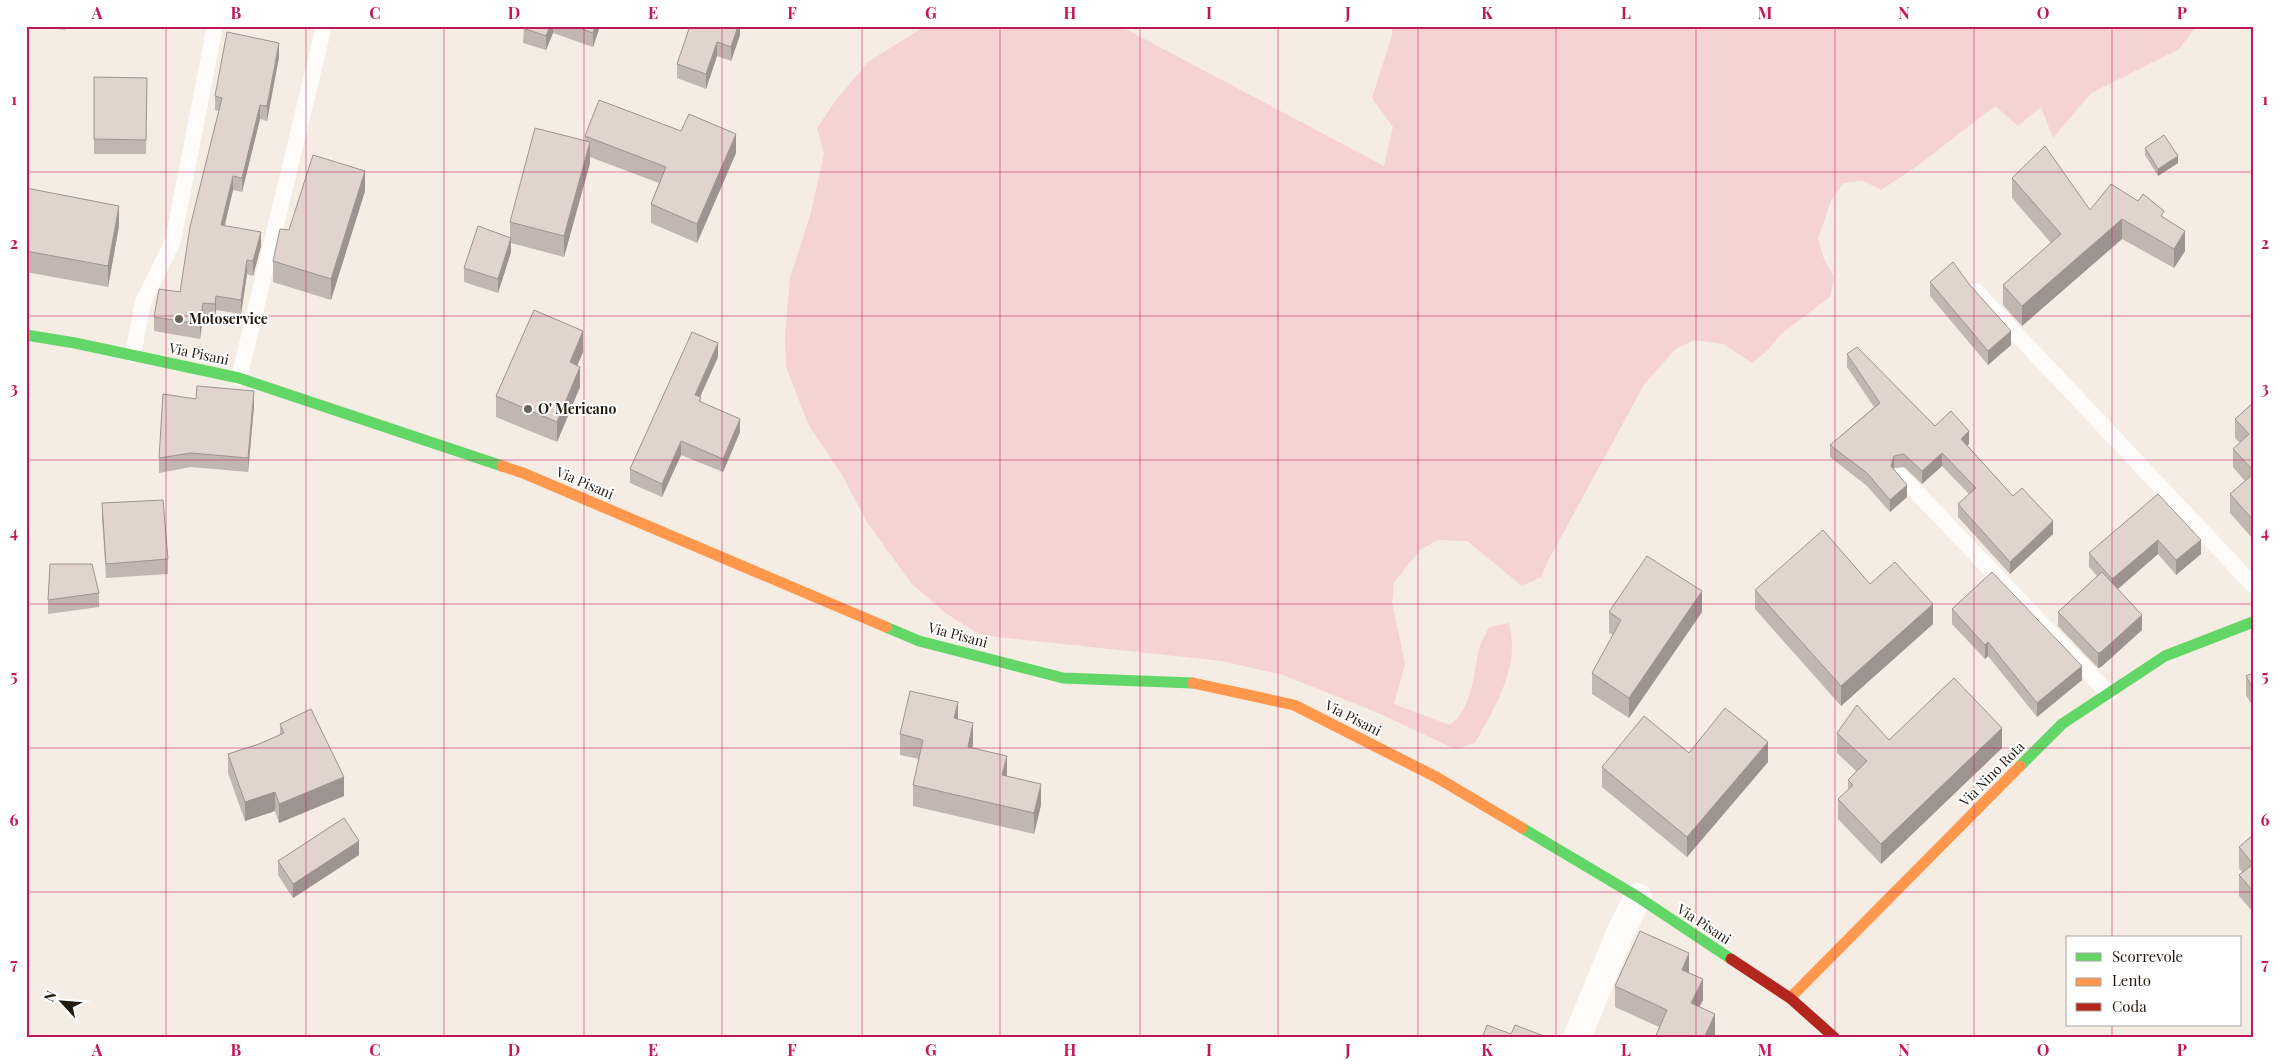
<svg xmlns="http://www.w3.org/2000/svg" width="2279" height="1064" viewBox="0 0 2279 1064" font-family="'Playfair Display',serif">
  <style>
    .green { fill: #f6d3d3 }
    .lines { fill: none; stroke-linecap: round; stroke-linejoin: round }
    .lane { stroke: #fefcfb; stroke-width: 16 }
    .street { stroke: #fefcfb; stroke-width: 28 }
    .fast { stroke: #63d668; stroke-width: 11 }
    .slow { stroke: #ff974d; stroke-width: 11 }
    .jam { stroke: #b3261e; stroke-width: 11 }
    .wall { fill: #c1b6b0 }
    .shaded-wall { fill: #9d9490 }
    .building { fill: #e0d4cd; stroke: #9d9490 }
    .grid { fill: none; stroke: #c2185b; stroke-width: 1; stroke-opacity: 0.55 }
    .poi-dot { fill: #6c6459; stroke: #fff; stroke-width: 2 }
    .labels { text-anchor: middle; stroke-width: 4; stroke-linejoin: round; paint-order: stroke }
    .poi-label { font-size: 14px; font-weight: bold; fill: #231a0f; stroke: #fff; text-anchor: start }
    .street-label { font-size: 14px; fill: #231a0f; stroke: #fff }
    .neatline { fill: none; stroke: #c2185b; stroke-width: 2 }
    .grid-label { font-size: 16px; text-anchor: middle; font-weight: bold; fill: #c2185b }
  </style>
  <rect width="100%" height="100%" fill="#f5ece3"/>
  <!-- green -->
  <path class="green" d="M925,26H1120L1384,166L1393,127L1372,98L1392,35V26H2197L2179,49L2091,93L2053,138L2041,107L2018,126L1995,106L1916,167L1881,190L1864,181L1843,183L1831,201L1818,239L1824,259L1834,277L1830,297L1781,334L1768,350L1752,363L1723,344L1694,340L1676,349L1645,383L1549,559L1541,577L1522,586L1467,541L1438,540L1420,550L1394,582L1392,602L1405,664L1394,704L1450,725C1473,707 1473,676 1479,649C1481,641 1486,634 1489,627L1509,623C1521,666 1495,707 1475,743L1455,749L1376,712L1283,675L1222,661L997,637L977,633L944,612L911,583L867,522L842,475L809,426L786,367L785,337L790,278L810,216L824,154L817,128L836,100L868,62Z"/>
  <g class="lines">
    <!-- lane -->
    <path class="lane" d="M1976,291L2253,585
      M133,355L143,302L173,241L215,26
      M239,378L324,26
      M1901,476L2109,694"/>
    <!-- street -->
    <path class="street" d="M1577,1038L1620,933L1638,897"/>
    <!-- fast -->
    <path class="fast" d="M26,335L75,343L239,378L502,466
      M886,627L919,641L1063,678L1193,683
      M2020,766L2062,724L2165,656L2253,622
      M1522,828L1638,897L1731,959"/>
    <!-- slow -->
    <path class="slow" d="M502,466L523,473L886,627
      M1193,683L1294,705L1436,777L1522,828
      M1790,998L2020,766"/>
    <!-- jam -->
    <path class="jam" d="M1731,959L1790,998L1835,1038"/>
  </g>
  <!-- wall -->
  <path class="wall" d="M36,26H65V30Z
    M524,26H600L593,47L553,33L546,50L523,43Z
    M740,26V35L731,61L717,56L706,89L677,78V64Z
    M279,57L267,121L260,119L242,192L233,190L225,226L261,246L253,276L247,274L241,314L216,310L215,319L203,317L200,339L154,331V317L180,292L219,111L215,110V96Z
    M94,77L147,78L146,154H94Z
    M585,136L736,153L697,243L651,223V204L659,183L590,157V163L564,257L511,243V252L498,293L464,282V268L510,237V222L585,141Z
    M2145,148L2178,163L2158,176L2145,155Z
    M2012,178L2090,210L2164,218L2185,251L2174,268L2122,239L2022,326L2003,305V285L2051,243L2012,198Z
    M26,188L119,226L108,287L26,272Z
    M365,191L331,300L273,282V261L289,230Z
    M1930,282L2011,345L1988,365L1930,296Z
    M583,352L577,365L580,387L557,442L496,417V396Z
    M1847,354L1935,426L1969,444L1967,445L2013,496L2053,534L2010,574L1958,517V504L1969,494L1942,466L1922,484L1904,467L1894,468V470L1907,497L1890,512L1867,486L1830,457V445L1874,407L1847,367Z
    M718,357L700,397L701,402L740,432L723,472L681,455L662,497L630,483V469Z
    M2253,403V539L2230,513V494L2245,481L2233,467V449L2240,443L2235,438V419Z
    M254,406L248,472L191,467L159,473V458Z
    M2158,494L2201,554L2176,575L2158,554L2118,589L2142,630L2101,667L2098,668L2058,626V612L2097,576L2089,567V553Z
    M102,503L168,559V574L106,578L102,518Z
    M1870,584L1933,624L1841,706L1755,609V590Z
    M99,593V607L48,614V600Z
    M1952,609L2082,680L2037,717L1988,656L1985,659L1952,624Z
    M1609,612H1702L1629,718L1592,694V673L1613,635L1609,633Z
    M2253,673V707L2246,695V676Z
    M958,719L973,744L972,748L1041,805L1034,834L913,806V785L919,759L900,755V734Z
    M280,724L344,796L279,823L275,811L245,821L228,773V754L259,744L280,735Z
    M1837,733L1889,740L2002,748L1881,864L1838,819V799L1848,790V780L1856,771L1837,753Z
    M1768,762L1687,857L1602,787V767Z
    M2253,835V912L2239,896V875L2242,872L2239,868V847Z
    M359,855L293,898L278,875V861Z
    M1689,973L1703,1000L1699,1007L1715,1035L1713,1038H1655L1659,1027L1615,1007V986Z"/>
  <!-- shaded-wall -->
  <path class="shaded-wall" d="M550,26H553V33L546,50V36Z
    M595,26H600L593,47V33Z
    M738,26H740V35L731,61V47Z
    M717,42V56L706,89V74Z
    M279,43V57L267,121V106Z
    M260,105V119L242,192V178Z
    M736,134V153L697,243V224Z
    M590,142V163L564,257V236Z
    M2178,156V163L2158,176V169Z
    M365,171V191L331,300V279Z
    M233,176V190L221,239V225Z
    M119,206V226L108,287V266Z
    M2122,219V239L2022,326V306Z
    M2185,231V251L2174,268V249Z
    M261,232V246L253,276V261Z
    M511,238V252L498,293V279Z
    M247,260V274L241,314V300Z
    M216,296V310L215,319V304Z
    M203,303V317L200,339V324Z
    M583,331V352L570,383V362Z
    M2011,331V345L1988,365V351Z
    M718,343V357L695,408V395Z
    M580,367V387L557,442V422Z
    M254,391V406L248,472V458Z
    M740,419V432L723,472V459Z
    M1969,431V444L1961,451V439Z
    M681,441V455L662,497V484Z
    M1942,453V466L1922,484V471Z
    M1894,456V468L1891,479V466Z
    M1907,485V497L1890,512V500Z
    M2053,521V534L2010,574V562Z
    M2158,540V554L2112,594V579Z
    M2201,540V554L2176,575V560Z
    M1702,591V612L1629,718V698Z
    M1933,604V624L1841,706V686Z
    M2142,615V630L2101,667L2098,668V653Z
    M1988,642V656L1985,659V645Z
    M2082,666V680L2037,717V703Z
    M958,702V723L954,718Z
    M973,723V744L968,767V747Z
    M2002,728V748L1881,864V844Z
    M1768,742V762L1687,857V837Z
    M1007,756V777L1002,775Z
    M344,777V796L279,823V804Z
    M1041,784V805L1034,834V813Z
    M275,792V811L245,821V802Z
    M359,841V855L293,898V884Z
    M1689,953V974L1682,970Z
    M1703,979V1000L1691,1024V1003Z
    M1715,1014V1035L1713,1038H1704Z"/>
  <!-- building -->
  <path class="building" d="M524,26H550L546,36L523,28Z
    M574,26H595L593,33Z
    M690,26H738L731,47L717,42L706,74L677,64Z
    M227,32L279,43L267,106L260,105L242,178L233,176L221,225L261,232L253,261L247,260L241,300L216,296L215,304L203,303L200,324L154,317L159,289L180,292L190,227L222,98L215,96Z
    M94,77L147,78L146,140L94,139Z
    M599,100L681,131L689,114L736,134L697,224L651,204L666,167L585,136Z
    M535,128L590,142L564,236L510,222Z
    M2164,135L2178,156L2158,169L2145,148Z
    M2045,146L2090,210L2111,184L2138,201L2143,194L2164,211L2161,216L2185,231L2174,249L2122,219L2022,306L2003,285L2061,234L2012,178Z
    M313,155L365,171L331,279L273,261L280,229L289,230Z
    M26,188L119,206L108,266L26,251Z
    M478,226L511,238L498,279L464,268Z
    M1953,262L1969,284L2011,331L1988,351L1930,282Z
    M534,310L583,331L570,362L580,367L557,422L496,396Z
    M692,332L718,343L695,395L701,397L699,401L740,419L723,459L681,441L662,484L630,469Z
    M1857,347L1935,426L1951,411L1969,431L1961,439L2013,496L2022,488L2053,521L2010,562L1958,504L1976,488L1942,453L1922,471L1904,454L1894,456L1891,466L1907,485L1890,500L1867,473L1830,445L1880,403L1847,354Z
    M197,386L254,391L248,458L191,453L159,458L163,394L196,399Z
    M2253,403V470L2233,449L2249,434L2235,419Z
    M2253,474V520L2230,494Z
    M2158,494L2201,540L2176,560L2158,540L2112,579L2089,553Z
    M163,500L168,559L106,564L102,503Z
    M1823,530L1870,584L1895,562L1933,604L1841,686L1755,590Z
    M1647,556L1702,591L1629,698L1592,673L1621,620L1609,612Z
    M50,564H92L99,593L48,600Z
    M1992,572L2082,666L2037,703L1988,642L1985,645L1952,609Z
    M2102,572L2142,615L2101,652L2098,653L2058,612Z
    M2253,673V689L2246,676Z
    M1954,678L2002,728L1881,844L1838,799L1853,785L1848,780L1867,761L1837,733L1857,705L1889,740Z
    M910,691L958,702L954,718L973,723L968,747L1007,756L1002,775L1041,784L1034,813L913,785L923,740L900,734Z
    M1725,708L1768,742L1687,837L1602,767L1644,716L1689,753Z
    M311,709L344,777L279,804L275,792L245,802L228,754L259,744L284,733L280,724Z
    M344,818L359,841L293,884L278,861Z
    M2253,835V864L2239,847Z
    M2253,864V891L2239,875Z
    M1640,931L1689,953L1682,970L1703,979L1691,1003L1715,1014L1704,1038H1655L1667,1010L1615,986Z
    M1487,1025L1511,1034L1515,1025L1549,1038H1482Z"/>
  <!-- grid -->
  <path class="grid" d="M166,26V1038M306,26V1038M444,26V1038M584,26V1038M722,26V1038M862,26V1038M1000,26V1038M1140,26V1038M1278,26V1038M1418,26V1038M1556,26V1038M1696,26V1038M1835,26V1038M1974,26V1038M2112,26V938M26,172H2253M26,316H2253M26,460H2253M26,604H2253M26,748H2253M26,892H2253M2112,1025V1038"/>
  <!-- markers -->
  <g class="poi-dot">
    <circle cx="179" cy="319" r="5"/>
    <circle cx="528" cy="409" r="5"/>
  </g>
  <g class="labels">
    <!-- poi labels -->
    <g class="poi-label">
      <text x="189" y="324">Motoservice</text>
      <text x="538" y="414">O' Mericano</text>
    </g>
    <!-- street labels -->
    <g class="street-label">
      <text transform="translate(199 354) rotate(12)" y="5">Via Pisani</text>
      <text transform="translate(585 483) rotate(23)" y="5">Via Pisani</text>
      <text transform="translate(958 635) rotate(15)" y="5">Via Pisani</text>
      <text transform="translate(1353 718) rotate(27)" y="5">Via Pisani</text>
      <text transform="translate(1992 774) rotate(-45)" y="5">Via Nino Rota</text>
      <text transform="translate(1704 924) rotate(33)" y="5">Via Pisani</text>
    </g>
  </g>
  <!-- border -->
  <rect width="2279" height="1064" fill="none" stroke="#ffffff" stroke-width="55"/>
  <!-- legend -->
  <rect x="2066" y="936" width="175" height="90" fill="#ffffff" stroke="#a7a39f"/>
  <rect x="2076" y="953" width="25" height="8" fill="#63d668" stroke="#a7a39f"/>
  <text x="2112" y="962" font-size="15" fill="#231a0f">Scorrevole</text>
  <rect x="2076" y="978" width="25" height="8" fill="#ff974d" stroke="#a7a39f"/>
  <text x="2112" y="986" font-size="15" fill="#231a0f">Lento</text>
  <rect x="2076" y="1003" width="25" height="8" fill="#b3261e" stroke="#a7a39f"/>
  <text x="2112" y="1012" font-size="15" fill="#231a0f">Coda</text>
  <!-- north arrow -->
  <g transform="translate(62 1002) rotate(296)" stroke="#ffffff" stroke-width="4" paint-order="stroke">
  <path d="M0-4L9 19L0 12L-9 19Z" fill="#231a0f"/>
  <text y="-8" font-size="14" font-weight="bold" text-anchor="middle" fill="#231a0f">N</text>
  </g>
  <rect x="28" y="28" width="2224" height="1008" class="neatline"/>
  <g class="grid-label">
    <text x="97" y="19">A</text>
    <text x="236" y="19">B</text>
    <text x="375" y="19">C</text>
    <text x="514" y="19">D</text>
    <text x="653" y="19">E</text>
    <text x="792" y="19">F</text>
    <text x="931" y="19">G</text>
    <text x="1070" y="19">H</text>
    <text x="1209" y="19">I</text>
    <text x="1348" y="19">J</text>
    <text x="1487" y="19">K</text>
    <text x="1626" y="19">L</text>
    <text x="1765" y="19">M</text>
    <text x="1904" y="19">N</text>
    <text x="2043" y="19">O</text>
    <text x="2182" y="19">P</text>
    <text x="14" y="105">1</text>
    <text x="2265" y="105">1</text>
    <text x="14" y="249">2</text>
    <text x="2265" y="249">2</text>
    <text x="14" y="394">3</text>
    <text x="2265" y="394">3</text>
    <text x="14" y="538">4</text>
    <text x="2265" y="538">4</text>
    <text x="14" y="682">5</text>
    <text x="2265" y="682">5</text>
    <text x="14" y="826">6</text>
    <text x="2265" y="826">6</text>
    <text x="14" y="970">7</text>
    <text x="2265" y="970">7</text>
    <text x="97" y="1056">A</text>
    <text x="236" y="1056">B</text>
    <text x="375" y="1056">C</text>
    <text x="514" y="1056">D</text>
    <text x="653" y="1056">E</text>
    <text x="792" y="1056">F</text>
    <text x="931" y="1056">G</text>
    <text x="1070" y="1056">H</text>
    <text x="1209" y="1056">I</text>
    <text x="1348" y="1056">J</text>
    <text x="1487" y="1056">K</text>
    <text x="1626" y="1056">L</text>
    <text x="1765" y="1056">M</text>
    <text x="1904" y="1056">N</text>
    <text x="2043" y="1056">O</text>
    <text x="2182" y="1056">P</text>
  </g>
</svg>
